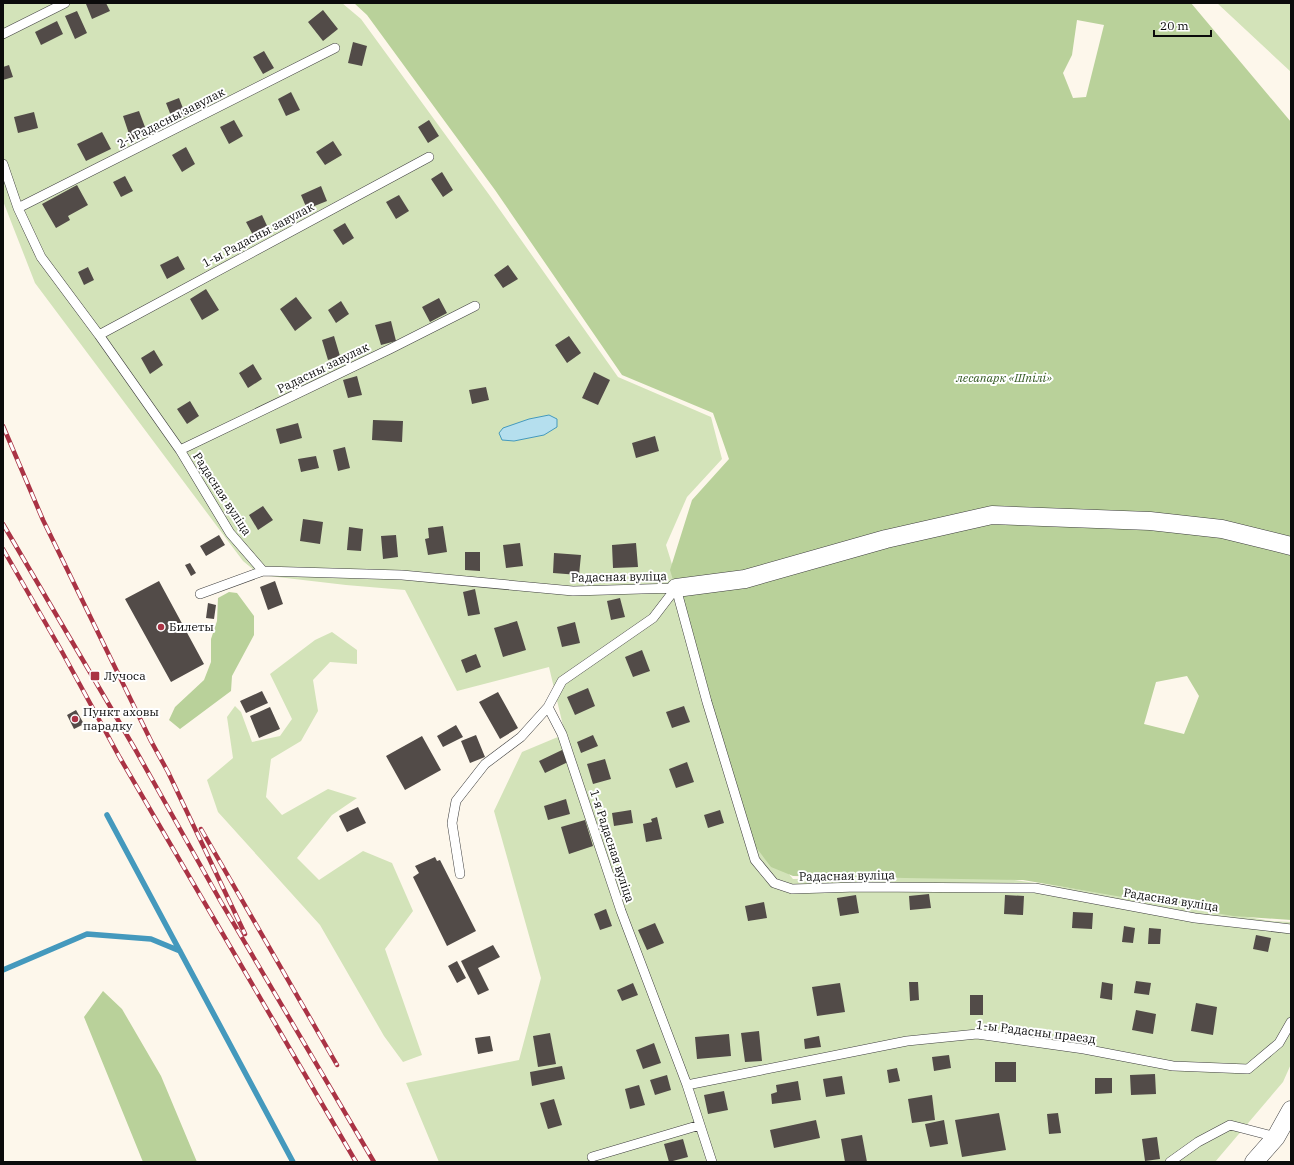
<svg xmlns="http://www.w3.org/2000/svg" width="1294" height="1165" viewBox="0 0 1294 1165" font-family="'IBM Plex Serif',serif">
  <style>
    .green { fill: #d3e3b9 }
    .forest { fill: #b9d19a; fill-rule: evenodd }
    .water { fill: #b5dfee; stroke: #4499bd }
    .lines { fill: none; stroke-linecap: round; stroke-linejoin: round }
    .stream { stroke: #4499bd; stroke-width: 5.5 }
    .building { fill: #524b48 }
    .lane-casing { stroke: #3e3e3e; stroke-width: 10 }
    .street-casing { stroke: #3e3e3e; stroke-width: 19 }
    .lane { stroke: #fff; stroke-width: 9 }
    .street { stroke: #fff; stroke-width: 18 }
    .rail-casing { stroke: #aa3345; stroke-width: 4.5 }
    .rail { stroke: #fff; stroke-width: 3; stroke-dasharray: 9; stroke-linecap: butt }
    .poi-dot { fill: #aa3345; stroke: #fff; stroke-width: 1.5 }
    .labels { text-anchor: middle; stroke-width: 4; stroke-linejoin: round; paint-order: stroke }
    .street-label { font-size: 12px; fill: #0b0b0b; stroke: #fff }
    .park-label { font-size: 12px; font-style: italic; fill: #345a23; stroke: #fff }
    .poi-label { font-size: 12px; fill: #0b0b0b; stroke: #fff; text-anchor: start }
  </style>
  <rect width="100%" height="100%" fill="#fdf7eb"/>
  <!-- green -->
  <path class="green" d="M3,3H342L361,19L490,196L618,377L711,417L722,459L687,497L666,545L756,834L793,879L986,876L1127,896L1271,921L1291,922V1064L1283,1082L1215,1162H439L406,1083L519,1060L541,978L494,811L522,752L565,734L549,667L457,691L405,590L346,585L260,575L243,561L35,283L3,201Z
    M1217,3H1291V72Z
    M332,632L357,650V664L330,662L313,680L318,711L301,741L271,759L266,797L282,815L328,789L357,798L332,815L297,858L319,880L363,851L392,863L413,911L385,949L422,1055L403,1062L384,1036L320,925L218,812L207,780L233,758L227,717L235,706L241,712L252,742L280,736L292,719L270,674L315,640Z"/>
  <!-- forest -->
  <path class="forest" d="M354,3H1191L1291,122V920L1233,916L1023,880L793,876L771,867L755,846L670,570L692,500L729,459L713,413L622,375L495,190L367,15ZM1077,20L1104,25L1086,97L1073,98L1063,73L1072,55ZM1187,676L1199,696L1184,734L1144,724L1156,682Z
    M229,592L237,593L254,616V635L232,676L231,691L180,729L169,720L175,707L204,680L211,662V639L217,621L218,598Z
    M103,991L122,1009L161,1076L197,1162H143L84,1017Z"/>
  <!-- water -->
  <path class="water" d="M549,415L557,419V427L544,435L514,441L502,440L499,433L503,428L529,419Z"/>
  <g class="lines">
    <!-- stream -->
    <path class="stream" d="M107,815L293,1162
      M3,970L87,934L151,939L180,951"/>
  </g>
  <!-- building -->
  <path class="building" d="M89,3H106L110,11L92,19L86,4Z
    M323,10L338,29L323,41L308,22Z
    M77,11L87,33L75,39L65,16Z
    M57,21L63,34L41,45L35,32Z
    M353,42L367,46L362,66L348,63Z
    M264,51L274,68L263,74L253,57Z
    M9,65L13,77L3,80V67Z
    M291,92L300,110L286,116L278,99Z
    M179,98L186,116L173,121L166,103Z
    M139,111L148,135L131,140L123,116Z
    M34,112L38,128L18,133L14,117Z
    M234,120L243,136L229,144L220,127Z
    M429,120L439,136L428,143L418,127Z
    M102,132L111,149L86,161L77,144Z
    M333,141L342,155L325,165L316,152Z
    M186,147L195,164L182,172L172,155Z
    M442,172L453,190L443,197L431,179Z
    M125,176L133,191L121,197L113,182Z
    M77,185L88,205L68,216L70,220L56,228L42,204Z
    M321,186L327,201L307,209L301,195Z
    M399,195L409,211L396,219L386,202Z
    M262,215L269,230L254,237L246,222Z
    M345,223L354,238L343,245L333,230Z
    M178,256L185,269L167,279L160,265Z
    M508,265L518,279L503,288L494,275Z
    M88,267L94,280L84,285L78,272Z
    M206,289L219,310L202,320L190,299Z
    M296,297L312,318L295,331L280,309Z
    M439,298L447,313L430,322L422,307Z
    M341,301L349,314L336,323L328,310Z
    M391,321L396,341L381,345L375,325Z
    M334,336L340,356L328,360L322,340Z
    M569,336L581,353L567,363L555,345Z
    M154,350L163,365L150,374L141,358Z
    M253,364L262,379L248,388L239,373Z
    M594,372L610,380L598,405L582,398Z
    M357,376L362,395L348,398L343,380Z
    M486,387L489,400L472,404L469,390Z
    M190,401L199,416L187,424L177,409Z
    M373,420L403,421L402,442L372,440Z
    M298,423L302,438L280,444L276,429Z
    M655,436L659,451L636,458L632,443Z
    M345,447L350,468L338,471L333,450Z
    M316,456L319,468L301,472L298,459Z
    M263,506L273,520L258,530L249,515Z
    M303,519L323,522L320,544L300,541Z
    M443,526L447,552L428,555L425,539L429,538L428,528Z
    M349,527L363,529L361,551L347,550Z
    M219,535L225,545L206,556L200,546Z
    M396,535L398,557L383,559L381,536Z
    M520,543L523,566L506,568L503,545Z
    M636,543L638,567L613,568L612,545Z
    M465,552H480V571L465,570Z
    M554,553L581,555L579,575L553,573Z
    M190,563L196,573L191,576L185,565Z
    M159,581L204,664L171,682L125,599Z
    M275,581L283,604L268,610L260,587Z
    M475,589L480,614L468,616L463,592Z
    M620,598L625,617L611,620L607,601Z
    M208,603L216,605L214,619L206,618Z
    M517,621L526,650L503,657L494,628Z
    M575,622L580,643L562,647L557,627Z
    M642,650L650,671L633,677L625,657Z
    M476,654L481,667L466,673L461,660Z
    M588,688L595,706L575,715L567,697Z
    M262,691L268,703L246,713L240,701Z
    M498,692L518,728L500,739L479,702Z
    M684,706L690,722L672,728L666,712Z
    M270,707L280,729L259,738L250,716Z
    M76,710L84,724L74,729L67,715Z
    M456,725L463,737L443,747L437,736Z
    M476,735L485,757L470,763L461,741Z
    M593,735L598,746L581,753L577,742Z
    M422,736L441,770L405,790L386,756Z
    M562,750L568,762L545,773L539,761Z
    M605,759L611,779L593,784L587,764Z
    M687,762L694,782L676,788L669,769Z
    M566,799L570,814L548,820L544,806Z
    M358,807L366,823L347,832L339,816Z
    M631,810L633,823L614,826L612,813Z
    M720,810L724,823L708,828L704,815Z
    M657,817L662,839L646,842L643,824L652,822L651,819Z
    M585,820L593,846L569,854L561,827Z
    M435,857L437,861L440,860L476,931L447,946L413,877L419,873L415,866Z
    M929,894L931,908L910,910L909,896Z
    M856,895L859,913L840,916L837,898Z
    M1005,895L1024,896L1023,915L1004,914Z
    M764,902L767,918L748,921L745,906Z
    M606,909L612,926L600,930L594,914Z
    M1073,912L1093,913L1092,929L1072,928Z
    M655,923L664,943L647,950L638,930Z
    M1124,926L1135,928L1133,943L1122,942Z
    M1149,928L1161,929L1160,944H1148Z
    M1256,935L1271,938L1268,952L1253,949Z
    M493,945L500,957L478,968L489,990L478,995L461,961Z
    M457,961L466,978L457,983L448,966Z
    M1136,981L1151,983L1149,995L1134,993Z
    M909,982H918L919,1000L910,1001Z
    M1102,982L1113,984L1112,1000L1100,998Z
    M633,983L638,995L622,1001L617,990Z
    M840,983L845,1012L817,1016L812,987Z
    M970,995H983V1015H970Z
    M1196,1003L1217,1007L1213,1035L1191,1031Z
    M1136,1010L1156,1014L1153,1034L1132,1030Z
    M759,1031L762,1061L745,1062L741,1033Z
    M550,1033L556,1064L538,1067L533,1036Z
    M729,1034L731,1056L697,1059L695,1037Z
    M490,1036L493,1051L478,1054L475,1038Z
    M819,1036L821,1047L805,1049L804,1039Z
    M654,1043L661,1063L643,1069L636,1050Z
    M949,1055L951,1068L934,1071L932,1057Z
    M995,1062H1016V1082H995Z
    M562,1066L565,1079L532,1086L530,1072Z
    M897,1068L900,1081L889,1083L887,1070Z
    M1155,1074L1156,1094L1131,1095L1130,1075Z
    M667,1075L671,1090L655,1095L650,1080Z
    M842,1076L845,1094L826,1097L823,1079Z
    M1095,1078H1112V1093L1095,1094Z
    M798,1081L801,1100L772,1104L771,1094L777,1092L776,1085Z
    M639,1085L645,1105L630,1109L625,1089Z
    M724,1091L728,1110L708,1114L704,1095Z
    M932,1095L935,1120L912,1123L908,1099Z
    M554,1099L562,1125L548,1129L540,1103Z
    M999,1113L1006,1150L962,1157L955,1120Z
    M1058,1113L1061,1133L1049,1134L1047,1114Z
    M816,1120L820,1138L774,1148L770,1130Z
    M944,1120L948,1144L930,1147L925,1124Z
    M862,1135L867,1162H845L841,1139Z
    M1157,1137L1160,1159L1145,1161L1142,1139Z
    M683,1139L688,1157L669,1162L664,1144Z"/>
  <g class="lines">
    <!-- lane casing -->
    <g class="lane-casing">
      <path id="lane" d="M3,34L65,3
        M3,164L18,208L41,257L99,335L180,450L230,533L263,571L402,575L573,591L676,588L707,702L755,860L774,883L792,889L858,887L1035,888L1195,918L1291,929
        M18,208L335,48
        M99,335L429,157
        M180,450L390,349L475,306
        M676,588L653,618L562,681L548,707L562,734L621,911L687,1085L712,1162
        M200,594L263,571
        M460,874L452,823L456,801L485,764L521,737L548,707
        M687,1085L907,1041L977,1034L1084,1049L1173,1066L1248,1069L1279,1043L1291,1022
        M592,1157L700,1125
        M1170,1162L1198,1142L1230,1125L1276,1137"/>
    </g>
    <!-- street casing -->
    <g class="street-casing">
      <path id="street" d="M676,588L745,579L886,539L992,515L1150,521L1222,529L1291,546
        M1254,1162L1276,1137L1291,1110"/>
    </g>
    <!-- lane -->
    <use href="#lane" class="lane"/>
    <!-- street -->
    <use href="#street" class="street"/>
    <!-- rail casing -->
    <g class="rail-casing">
      <path id="rail" d="M3,426L43,520L151,741L168,772L245,934
        M3,524L135,749L221,902L374,1162
        M3,549L61,650L120,758L356,1162
        M201,829L337,1065"/>
    </g>
    <!-- rail -->
    <use href="#rail" class="rail"/>
  </g>
  <!-- markers -->
  <g class="poi-dot">
    <circle cx="161" cy="627" r="4"/>
    <rect x="90" y="671" width="10" height="10" rx="2"/>
    <circle cx="75" cy="719" r="4"/>
  </g>
  <g class="labels">
    <!-- street labels -->
    <g class="street-label">
      <text transform="translate(171 118) rotate(-27)" y="4">2-і Радасны завулак</text>
      <text transform="translate(258 235) rotate(-28)" y="4">1-ы Радасны завулак</text>
      <text transform="translate(323 368) rotate(-26)" y="4">Радасны завулак</text>
      <text transform="translate(222 494) rotate(57)" y="4">Радасная вуліца</text>
      <text transform="translate(619 577) rotate(-1)" y="4">Радасная вуліца</text>
      <text transform="translate(612 846) rotate(72)" y="4">1-я Радасная вуліца</text>
      <text transform="translate(847 876) rotate(-1)" y="4">Радасная вуліца</text>
      <text transform="translate(1171 900) rotate(9)" y="4">Радасная вуліца</text>
      <text transform="translate(1036 1032) rotate(7)" y="4">1-ы Радасны праезд</text>
    </g>
    <!-- park labels -->
    <g class="park-label">
      <text x="1004" y="382">лесапарк «Шпілі»</text>
    </g>
    <!-- poi labels -->
    <g class="poi-label">
      <text x="169" y="631">Билеты</text>
      <text x="104" y="680">Лучоса</text>
      <text x="83" y="716">Пункт аховы<tspan x="83" dy="14">парадку</tspan></text>
    </g>
  </g>
  <!-- border -->
  <rect width="1294" height="1165" fill="none" stroke="#0b0b0b" stroke-width="8"/>
  <!-- scale -->
  <path d="M1154 30v6h57v-6" fill="none" stroke="#0b0b0b" stroke-width="2"/>
  <text x="1160" y="30" font-size="12" fill="#0b0b0b" stroke="#ffffff" stroke-width="3" paint-order="stroke">20 m</text>
</svg>
